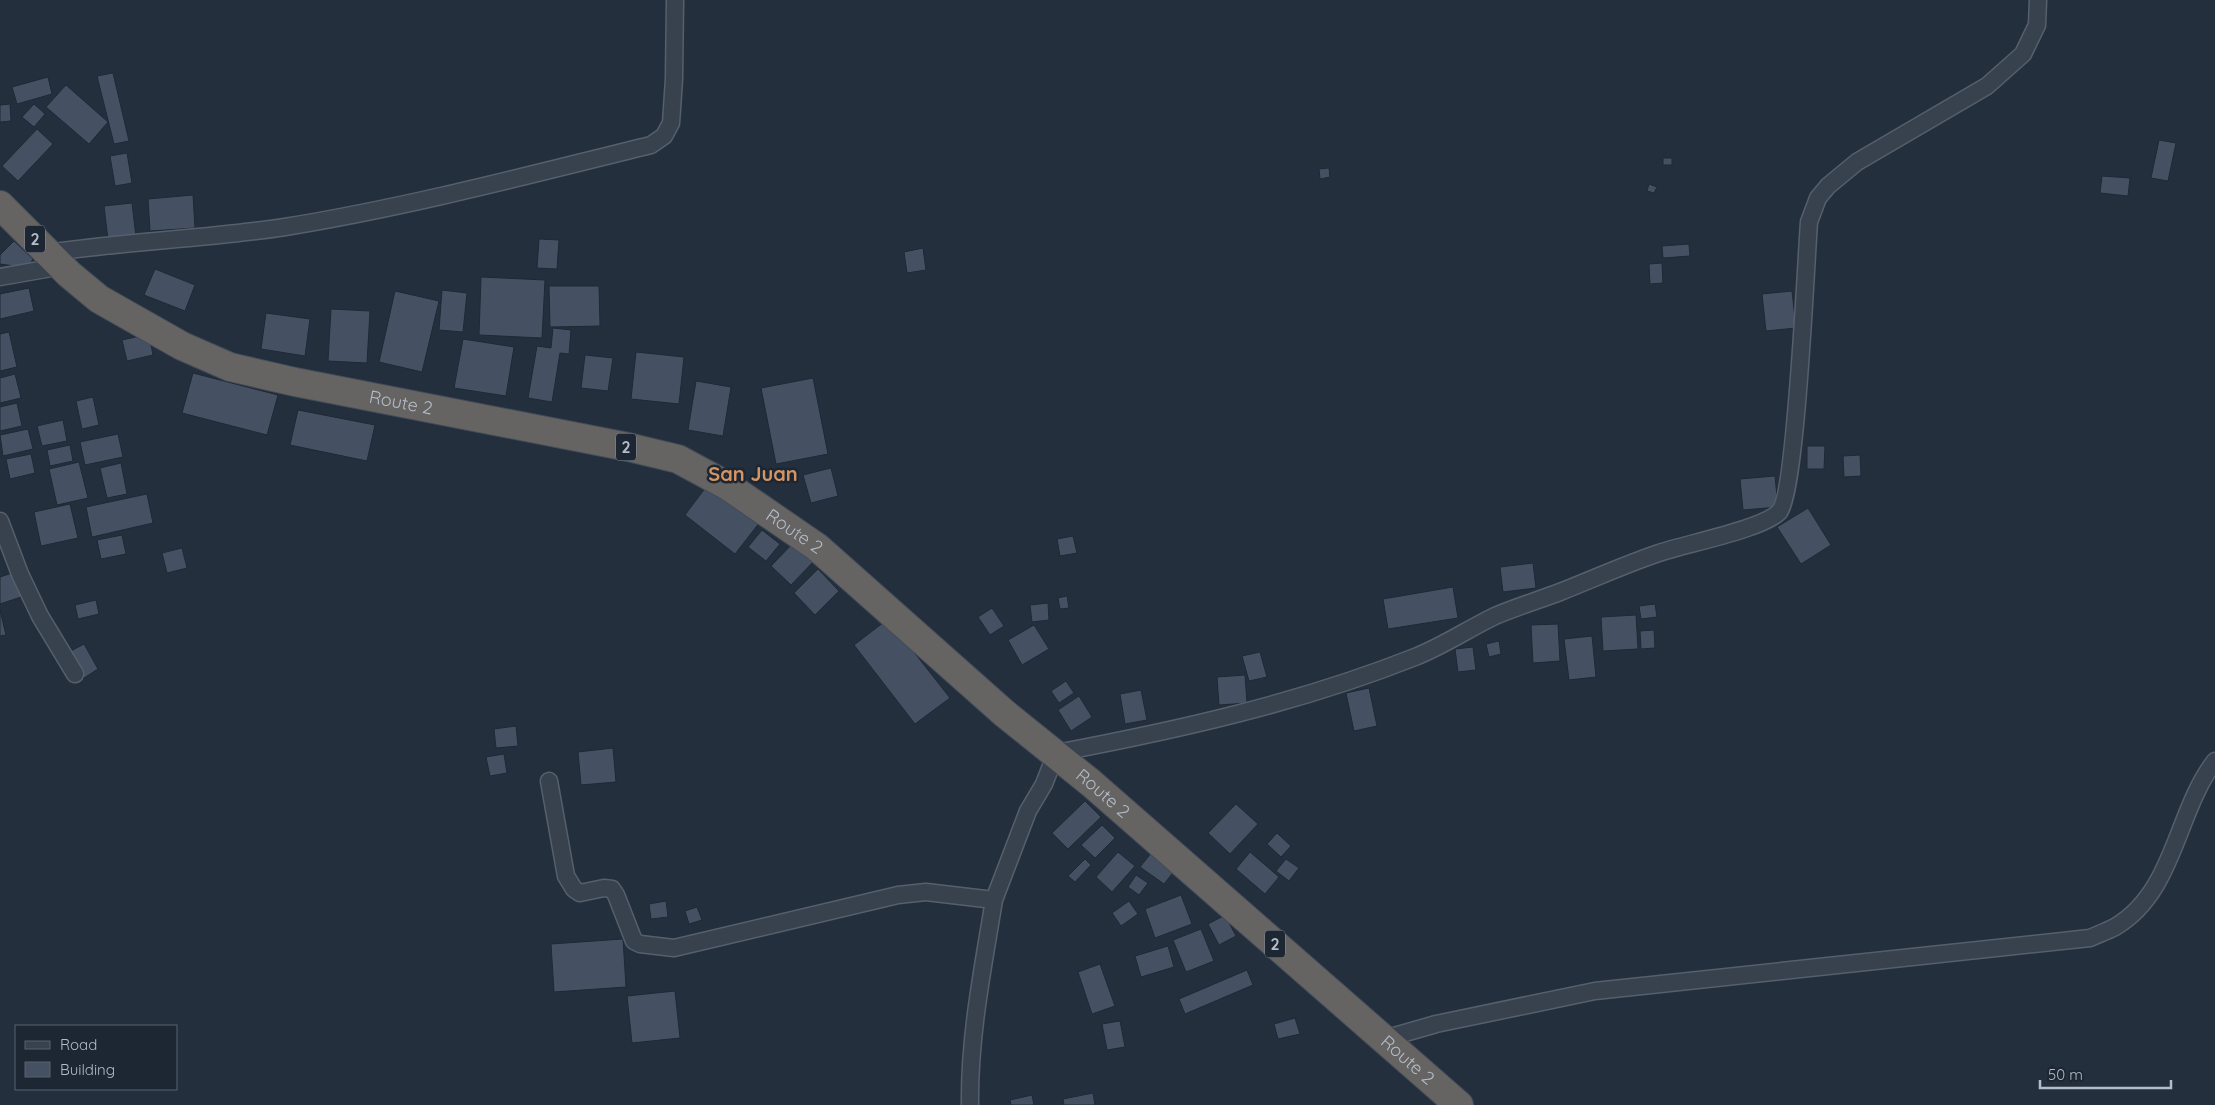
<svg xmlns="http://www.w3.org/2000/svg" width="2215" height="1105" viewBox="0 0 2215 1105" font-family="Quicksand,sans-serif">
  <style>
    .building { fill: #455162; stroke: #1f2835 }
    .lines { fill: none; stroke-linecap: round; stroke-linejoin: round }
    .minor-casing { stroke: #565f6c; stroke-width: 19 }
    .trunk-casing { stroke: #434c59; stroke-width: 30 }
    .minor { stroke: #38414e; stroke-width: 16 }
    .trunk { stroke: #656462; stroke-width: 28 }
    .labels { text-anchor: middle; stroke-width: 5; stroke-linejoin: round; paint-order: stroke }
    .shield { fill: #1d2633; stroke: #878f9c; stroke-width: 1 }
    .shield-label { font-size: 16px; font-weight: bold; fill: #b4bcc9 }
    .street-label { font-size: 18px; fill: #b4bcc9; stroke: #1d2633 }
    .quarter-label { font-size: 20px; font-weight: bold; fill: #d59563; stroke: #1d2633 }
  </style>
  <rect width="100%" height="100%" fill="#242f3e"/>
  <!-- building -->
  <path class="building" d="M113,73L129,141L114,144L97,76Z
    M48,77L52,94L17,104L12,87Z
    M66,85L108,122L89,144L46,107Z
    M10,104L11,121L0,122V105Z
    M34,104L45,114L34,127L22,117Z
    M37,129L53,144L18,181L2,166Z
    M2159,140L2176,143L2168,181L2151,178Z
    M127,153L132,183L115,186L110,156Z
    M1663,158H1672V165H1663Z
    M1329,168L1330,177L1320,179L1319,169Z
    M2102,176L2130,178L2128,196L2100,193Z
    M1649,184L1657,187L1654,193L1647,191Z
    M193,195L195,228L150,231L148,199Z
    M132,203L136,237L108,240L104,206Z
    M539,239L559,240L557,269L537,268Z
    M14,241L33,259L28,268L0,264V255Z
    M1689,244L1690,256L1663,258L1662,246Z
    M923,248L926,270L907,273L904,252Z
    M1662,263L1663,283L1650,284L1649,264Z
    M155,269L195,285L185,311L144,295Z
    M481,277L545,280L542,338L479,335Z
    M549,286H599L600,326L550,327Z
    M29,288L34,311L0,319V294Z
    M442,290L467,293L463,332L439,330Z
    M395,291L439,301L422,372L379,362Z
    M1792,291L1796,328L1766,331L1762,294Z
    M331,309L370,311L367,363L328,361Z
    M266,313L310,319L305,356L261,349Z
    M553,328L571,330L569,354L560,353L552,402L528,398L537,346L551,348Z
    M9,332L17,367L0,371V334Z
    M149,334L153,355L127,361L122,340Z
    M463,339L514,347L506,396L454,388Z
    M636,352L684,357L679,404L631,399Z
    M585,355L613,358L608,391L581,388Z
    M193,373L278,395L267,435L182,413Z
    M15,374L21,398L0,403V378Z
    M813,378L828,454L776,464L761,388Z
    M696,381L731,387L723,436L688,430Z
    M93,397L99,425L82,429L76,401Z
    M17,403L22,426L0,431V407Z
    M298,410L375,425L367,461L290,445Z
    M63,420L67,441L42,446L37,426Z
    M28,429L33,449L3,456L0,435Z
    M118,434L123,457L85,465L80,442Z
    M70,445L73,461L50,466L47,450Z
    M1807,446H1825L1824,469H1807Z
    M31,454L35,473L10,479L6,459Z
    M1860,455L1861,476L1844,477L1843,456Z
    M79,462L88,498L57,505L49,469Z
    M121,463L127,494L107,498L100,468Z
    M831,468L838,496L811,503L803,475Z
    M1775,476L1778,507L1743,510L1740,479Z
    M709,483L760,522L735,554L685,515Z
    M147,494L153,523L92,537L86,507Z
    M70,504L78,538L41,546L34,512Z
    M1808,508L1831,545L1801,564L1777,527Z
    M762,530L780,544L766,561L748,547Z
    M122,535L126,554L101,559L97,540Z
    M1073,536L1077,553L1060,556L1057,539Z
    M796,540L816,559L791,585L771,566Z
    M182,548L187,568L167,573L162,553Z
    M1533,563L1536,588L1503,592L1500,567Z
    M818,569L839,591L815,615L794,593Z
    M15,572L24,596L0,604V577Z
    M1453,587L1458,618L1388,629L1383,599Z
    M1067,596L1069,608L1060,609L1058,598Z
    M96,600L99,614L78,619L75,605Z
    M1048,603L1049,620L1032,622L1030,605Z
    M1655,604L1657,617L1641,619L1639,606Z
    M992,608L1004,626L990,635L978,617Z
    M0,610L6,635L0,636Z
    M1636,615L1638,649L1603,651L1601,617Z
    M888,619L950,698L915,724L854,645Z
    M1558,624L1560,661L1533,663L1531,625Z
    M1034,625L1049,649L1022,665L1008,640Z
    M1654,630L1655,648L1641,649L1640,631Z
    M1592,636L1596,677L1569,680L1564,639Z
    M1499,641L1501,654L1489,657L1486,644Z
    M84,644L98,669L84,678L69,652Z
    M1473,647L1476,670L1458,672L1455,649Z
    M1260,652L1267,677L1249,681L1242,656Z
    M1245,675L1247,703L1219,705L1217,677Z
    M1066,681L1074,693L1059,703L1051,691Z
    M1369,688L1377,726L1354,731L1346,693Z
    M1141,690L1147,720L1125,724L1120,694Z
    M1079,696L1092,717L1071,731L1058,710Z
    M516,726L518,746L496,748L494,729Z
    M613,748L616,782L581,785L578,752Z
    M504,754L507,773L490,776L486,757Z
    M1085,801L1101,817L1068,849L1052,833Z
    M1236,804L1258,824L1230,854L1208,833Z
    M1102,825L1115,838L1095,858L1081,845Z
    M1277,833L1291,846L1281,857L1267,844Z
    M1118,852L1135,866L1112,892L1096,877Z
    M1152,852L1176,869L1164,884L1140,867Z
    M1250,852L1279,877L1265,894L1236,869Z
    M1085,859L1091,865L1075,882L1068,876Z
    M1286,859L1299,868L1289,881L1276,871Z
    M1136,875L1148,883L1139,895L1128,887Z
    M1181,895L1192,924L1155,938L1145,909Z
    M666,901L668,917L651,919L649,904Z
    M1129,901L1138,914L1121,926L1112,913Z
    M697,907L702,920L689,924L685,911Z
    M1225,915L1236,936L1219,945L1208,924Z
    M1201,929L1214,961L1186,972L1173,940Z
    M623,939L626,987L554,992L551,944Z
    M1168,946L1174,967L1141,977L1135,956Z
    M1100,964L1115,1006L1092,1014L1078,972Z
    M1247,970L1253,985L1185,1014L1179,999Z
    M675,991L680,1038L632,1043L627,996Z
    M1295,1018L1300,1034L1278,1039L1274,1024Z
    M1120,1021L1125,1047L1107,1050L1102,1024Z
    M1093,1093L1095,1105H1064L1063,1099Z
    M1032,1095L1034,1105H1011L1010,1100Z"/>
  <g class="lines">
    <!-- minor casing -->
    <g class="minor-casing">
      <path id="minor" d="M48,253C127,241 206,239 285,227C408,207 529,175 651,145L664,136L671,123L674,79L675,0
        M0,277L63,266
        M0,521L20,574L40,616L75,674
        M549,781L566,876L574,889L580,893L604,888L612,889L616,895L634,941L640,944L674,948L898,895L926,892L994,900L1028,811L1044,784L1056,753C1178,730 1299,703 1415,657C1443,646 1468,629 1495,616C1516,607 1539,600 1560,592C1593,579 1626,564 1659,553C1685,544 1763,529 1779,512C1796,495 1806,261 1809,222L1818,198L1828,186L1857,162L1987,86L2023,54L2037,25L2038,0
        M1384,1039L1436,1024L1595,991L2090,938C2099,934 2107,931 2115,927C2175,892 2176,811 2215,761
        M970,1105C969,1036 983,968 994,900"/>
    </g>
    <!-- trunk casing -->
    <g class="trunk-casing">
      <g id="trunk">
        <path id="s1" d="M0,205L69,274L99,299L182,346L230,367L295,382L628,447L678,459L728,486L817,547L1004,713L1091,783L1459,1105"/>
      </g>
    </g>
    <!-- minor -->
    <use href="#minor" class="minor"/>
    <!-- trunk -->
    <use href="#trunk" class="trunk"/>
  </g>
  <g class="labels">
    <!-- shield labels -->
    <g class="shield">
      <rect x="25" y="225.5" width="20" height="27" rx="4"/>
      <rect x="616" y="433.5" width="20" height="27" rx="4"/>
      <rect x="1265" y="930.5" width="20" height="27" rx="4"/>
    </g>
    <g class="shield-label">
      <text x="35" y="245">2</text>
      <text x="626" y="453">2</text>
      <text x="1275" y="950">2</text>
    </g>
    <!-- street labels -->
    <g class="street-label">
      <text dy="6" stroke="none"><textPath href="#s1" startOffset="459">Route 2</textPath></text>
      <text dy="6" stroke="none"><textPath href="#s1" startOffset="879">Route 2</textPath></text>
      <text dy="6" stroke="none"><textPath href="#s1" startOffset="1284">Route 2</textPath></text>
      <text dy="6" stroke="none"><textPath href="#s1" startOffset="1689">Route 2</textPath></text>
    </g>
    <!-- quarter labels -->
    <g class="quarter-label">
      <text x="753" y="481">San Juan</text>
    </g>
  </g>
  <!-- legend -->
  <rect x="15" y="1025" width="162" height="65" fill="#1d2633" stroke="#59626f"/>
  <rect x="25" y="1041" width="25" height="8" fill="#38414e" stroke="#59626f"/>
  <text x="60" y="1050" font-size="15" fill="#b4bcc9">Road</text>
  <rect x="25" y="1062" width="25" height="15" fill="#455162" stroke="#59626f"/>
  <text x="60" y="1075" font-size="15" fill="#b4bcc9">Building</text>
  <!-- scale -->
  <path d="M2040 1080v8h131v-8" fill="none" stroke="#b4bcc9" stroke-width="2.5"/>
  <text x="2048" y="1080" font-size="15" fill="#b4bcc9" stroke="#1d2633" stroke-width="4" paint-order="stroke">50 m</text>
</svg>
